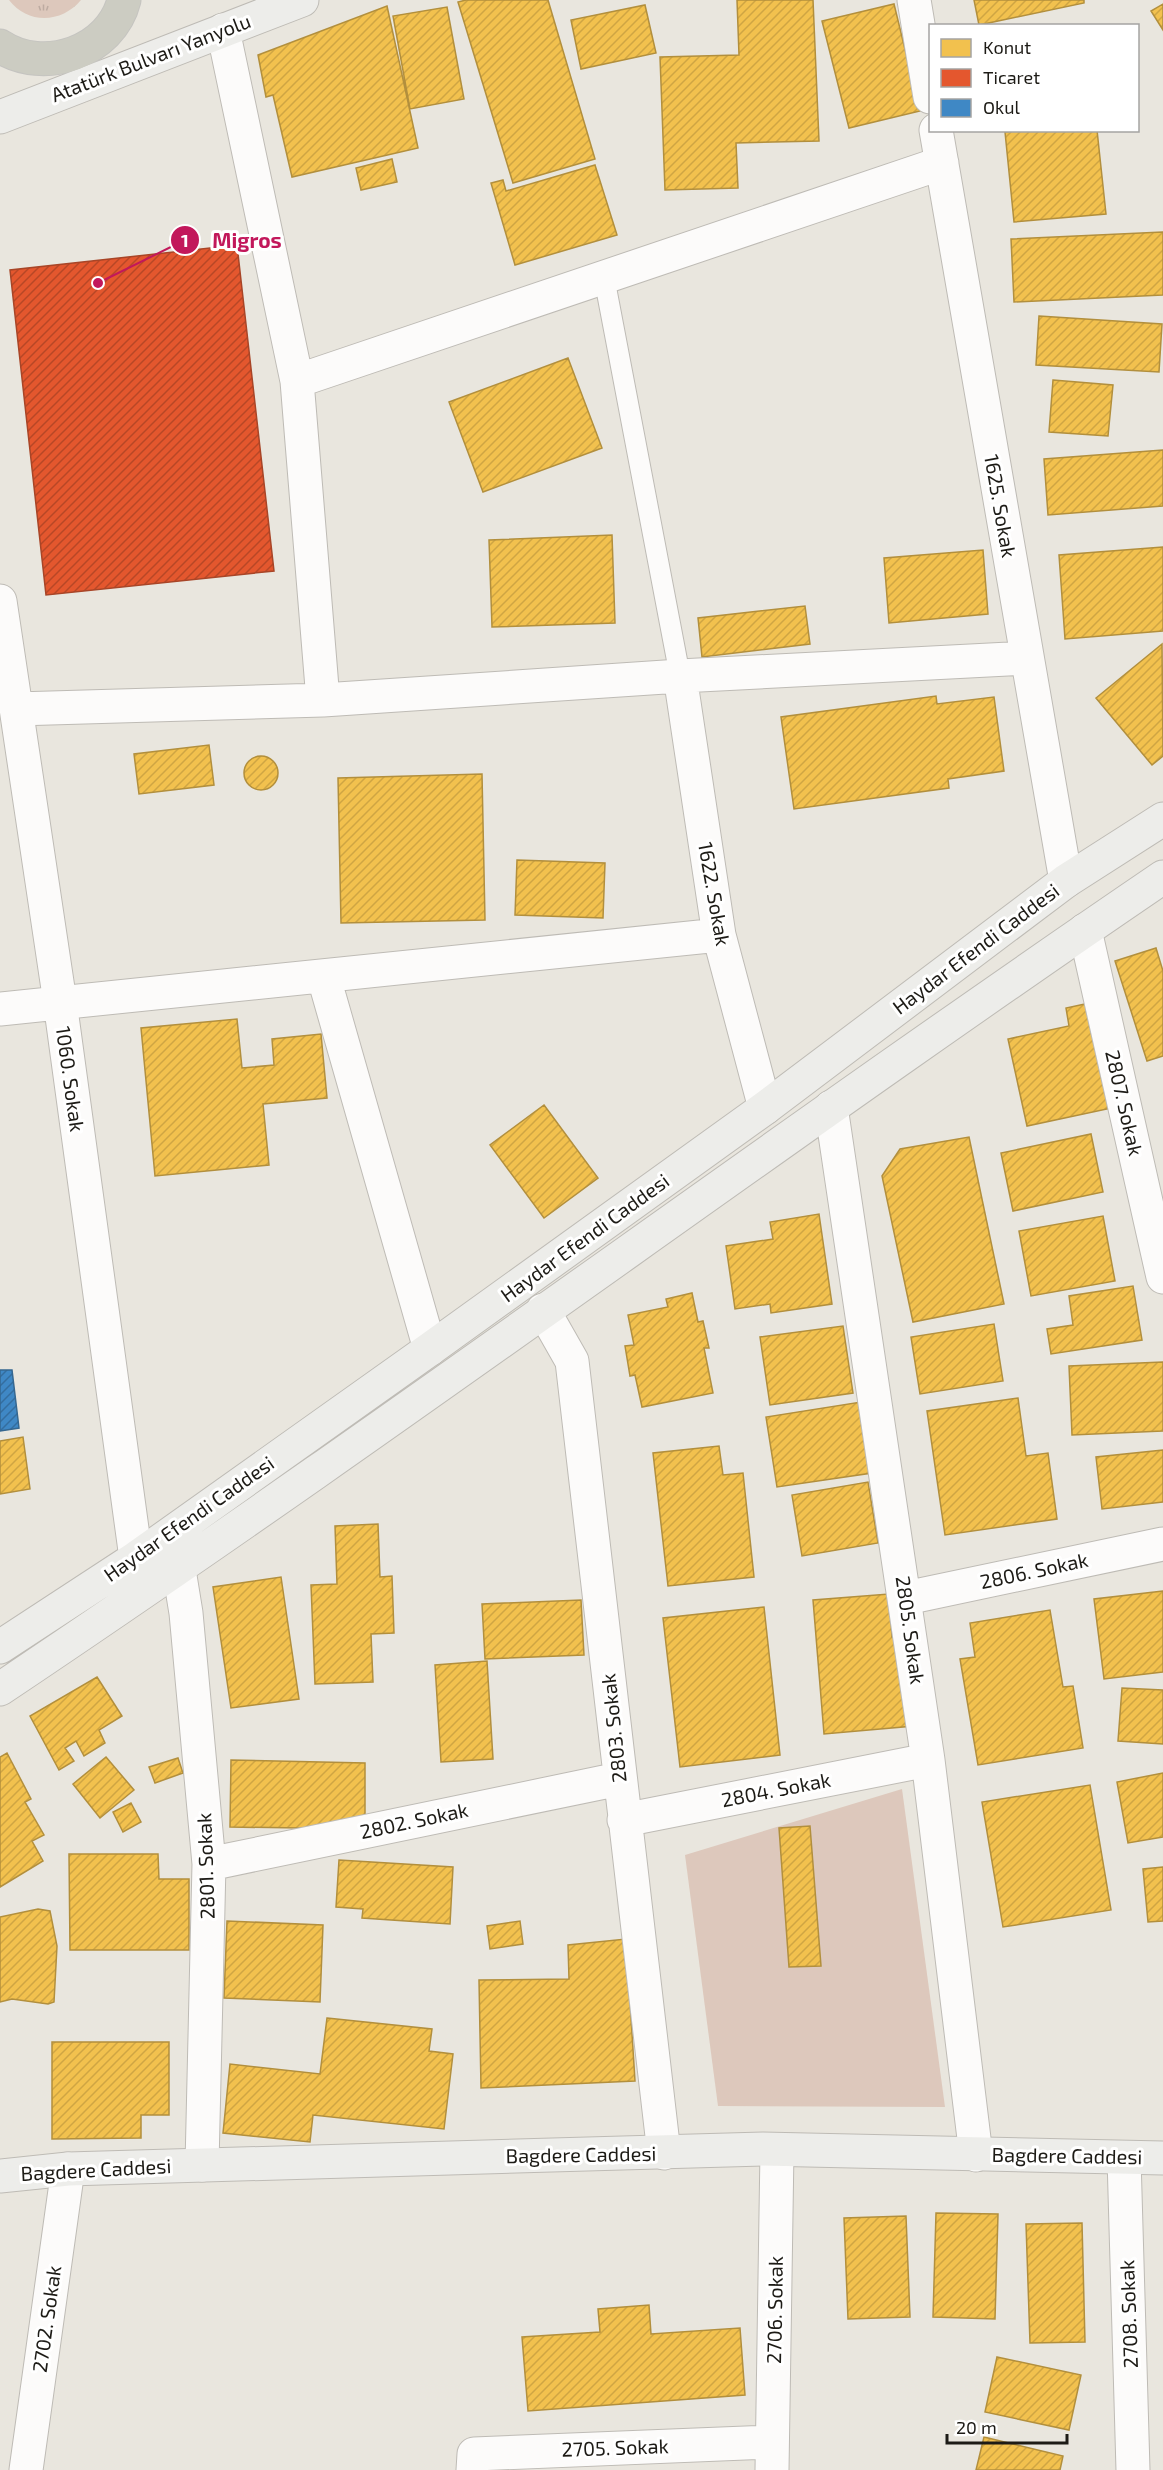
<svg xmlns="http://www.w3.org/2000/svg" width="1163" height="2470" viewBox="0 0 1163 2470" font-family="'Exo 2',sans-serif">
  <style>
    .grass { fill: url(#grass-tufts) }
    .park { fill: #ddc8bc }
    .homes { fill: url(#homes-hatch); stroke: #b28f3d; stroke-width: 1.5 }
    .shops { fill: url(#shops-hatch); stroke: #a84527; stroke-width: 1.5 }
    .schools { fill: url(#schools-hatch); stroke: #356790; stroke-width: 1.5 }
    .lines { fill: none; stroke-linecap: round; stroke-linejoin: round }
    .lane-casing { stroke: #bebbb5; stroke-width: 22 }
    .street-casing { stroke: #bebbb5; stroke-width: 35 }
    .secondary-casing { stroke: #bebbb5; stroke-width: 35 }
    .highway-casing { stroke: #c5c4c0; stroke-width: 35 }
    .lane { stroke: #fcfbfa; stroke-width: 20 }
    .street { stroke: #fcfbfa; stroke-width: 33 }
    .secondary { stroke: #ededea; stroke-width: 33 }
    .highway { stroke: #ccccc2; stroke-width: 33 }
    .labels { text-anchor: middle; stroke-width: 6; stroke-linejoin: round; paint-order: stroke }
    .street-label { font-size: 20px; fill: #1d1b16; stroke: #fff }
    .leader { fill: none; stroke: #c2185b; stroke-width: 2 }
    .callout-dot { fill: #c2185b; stroke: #fff; stroke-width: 2 }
    .mark-label { font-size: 18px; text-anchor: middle; font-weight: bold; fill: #fff }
    .callout-label { font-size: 21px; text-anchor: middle; font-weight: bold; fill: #c2185b; stroke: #fff; stroke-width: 6; stroke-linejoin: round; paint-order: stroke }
  </style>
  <defs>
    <pattern id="grass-tufts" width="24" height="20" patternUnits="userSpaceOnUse" patternTransform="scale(1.5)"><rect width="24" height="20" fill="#ddc8bc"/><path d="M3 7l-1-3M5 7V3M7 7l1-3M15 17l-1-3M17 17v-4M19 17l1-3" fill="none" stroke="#bdaba1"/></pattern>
    <pattern id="homes-hatch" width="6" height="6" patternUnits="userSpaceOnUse" patternTransform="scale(1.5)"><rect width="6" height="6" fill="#f2c14e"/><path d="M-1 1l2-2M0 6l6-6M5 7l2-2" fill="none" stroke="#cfa543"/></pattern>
    <pattern id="shops-hatch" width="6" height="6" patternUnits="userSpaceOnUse" patternTransform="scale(1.5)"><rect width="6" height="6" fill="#e4572e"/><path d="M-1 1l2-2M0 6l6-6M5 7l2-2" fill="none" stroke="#b84726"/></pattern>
    <pattern id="schools-hatch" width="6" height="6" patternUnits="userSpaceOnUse" patternTransform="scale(1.5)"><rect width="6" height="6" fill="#3f88c5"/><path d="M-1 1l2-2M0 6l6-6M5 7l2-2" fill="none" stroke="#346e9f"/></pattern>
  </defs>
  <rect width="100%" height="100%" fill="#e9e6de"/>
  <!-- grass -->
  <path class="grass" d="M9,0H81C62,23 28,25 9,0Z"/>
  <!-- park -->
  <path class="park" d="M902,1789L945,2107L718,2106L685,1855Z"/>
  <!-- homes -->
  <path class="homes" d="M466,0H548L595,159L513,183L458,2Z
    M737,0H813L819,141L736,143L738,188L665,190L660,57L739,55Z
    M974,0H1084V3L979,25Z
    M894,4L920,111L849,128L822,21Z
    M1163,4V30L1151,11Z
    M645,5L656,53L581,69L571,20Z
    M387,6L418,148L292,177L273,95L266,97L258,55Z
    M447,7L464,99L410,109L393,16Z
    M1022,130H1097L1106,214L1014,222L1005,132Z
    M392,159L397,182L361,190L356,168Z
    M595,165L617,235L515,265L491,183L503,180L506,191Z
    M1163,232V295L1014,302L1011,239Z
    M1039,316L1162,324L1159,372L1036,365Z
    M568,358L602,448L483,492L449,402Z
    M1053,380L1113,385L1108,436L1049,432Z
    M1163,450V506L1048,515L1044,459Z
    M612,535L615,623L492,627L489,540Z
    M1163,547V631L1065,639L1059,555Z
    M983,550L988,614L889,623L884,558Z
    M805,606L810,644L702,657L698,618Z
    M1162,644L1163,756L1152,765L1096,698Z
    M936,696L937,704L994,697L1004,771L948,779L949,788L794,809L781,717Z
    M209,745L214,785L139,794L134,754Z
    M244 773a17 17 0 1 1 34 0a17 17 0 1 1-34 0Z
    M482,774L485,920L341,923L338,778Z
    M517,860L605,863L603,918L515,915Z
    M1156,948L1163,971V1056L1147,1061L1115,961Z
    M1099,1001L1121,1106L1027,1126L1008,1039L1069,1026L1066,1008Z
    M237,1019L242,1068L274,1065L272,1039L321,1034L327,1098L263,1104L269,1165L155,1176L141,1028Z
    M544,1105L598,1178L544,1218L490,1145Z
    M1091,1134L1103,1192L1013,1211L1001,1153Z
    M969,1137L1004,1304L913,1322L882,1176L900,1149Z
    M819,1214L832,1304L771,1313L770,1304L735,1309L726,1246L773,1239L770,1222Z
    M1103,1216L1115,1281L1031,1296L1019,1231Z
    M1133,1286L1142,1340L1051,1354L1047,1329L1073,1325L1069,1296Z
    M692,1293L698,1322L703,1321L709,1348H704L713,1393L642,1407L635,1375L630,1376L625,1346L634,1345L628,1315L668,1307L666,1299Z
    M994,1324L1003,1381L920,1394L911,1337Z
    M843,1326L853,1393L770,1405L760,1337Z
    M1163,1362V1431L1072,1435L1069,1366Z
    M1018,1398L1026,1456L1048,1453L1057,1519L945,1535L927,1411Z
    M861,1402L872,1473L777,1487L766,1417Z
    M23,1437L30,1489L0,1494V1441Z
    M719,1446L723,1475L743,1473L754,1577L668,1586L653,1453Z
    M1163,1450V1502L1102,1509L1096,1457Z
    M868,1482L878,1543L802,1556L792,1495Z
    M378,1524L380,1577L392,1576L394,1633L371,1634L373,1682L315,1684L311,1585L337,1584L335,1526Z
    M281,1577L299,1699L231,1708L213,1587Z
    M1163,1591V1672L1104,1679L1094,1599Z
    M889,1594L892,1637L907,1636L914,1726L824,1734L813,1600Z
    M581,1600L584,1655L485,1659L482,1604Z
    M764,1607L780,1755L680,1767L663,1618Z
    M1050,1610L1063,1687L1073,1686L1083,1748L978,1765L960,1659L975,1657L970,1623Z
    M487,1661L493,1759L441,1762L435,1665Z
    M97,1677L122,1716L99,1730L105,1743L84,1756L76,1741L65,1748L74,1761L59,1770L30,1716Z
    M1122,1688L1163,1690V1744L1118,1741Z
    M7,1753L31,1799L25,1802L44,1835L32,1841L43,1861L0,1887V1757Z
    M106,1757L134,1790L100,1818L73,1784Z
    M178,1758L183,1773L155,1783L149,1767Z
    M231,1760L365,1763V1829L230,1827Z
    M1163,1773V1837L1128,1843L1117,1782Z
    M1090,1785L1111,1910L1003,1927L982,1802Z
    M131,1803L141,1822L123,1832L113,1812Z
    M810,1826L821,1966L789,1967L779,1828Z
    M69,1854H158L159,1879H189V1950H70Z
    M339,1860L453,1867L450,1924L362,1918L363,1909L336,1907Z
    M1163,1867V1921L1148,1922L1143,1869Z
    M38,1909L50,1911L57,1946L54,2002L48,2004L12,1999L0,2002V1917Z
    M227,1921L323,1925L320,2002L224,1998Z
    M520,1921L523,1944L490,1949L487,1926Z
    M626,1939L635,2081L481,2088L479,1980L569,1979L568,1945Z
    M327,2018L432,2029L429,2051L453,2054L444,2129L313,2115L310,2142L223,2133L230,2064L320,2074Z
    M52,2042H169V2115H141V2138L52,2139Z
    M936,2213L998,2214L995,2319L933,2317Z
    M906,2216L910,2317L848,2319L844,2218Z
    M1082,2223L1085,2342L1030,2343L1026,2224Z
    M649,2305L651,2334L740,2328L745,2395L528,2411L522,2337L600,2332L598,2309Z
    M997,2357L1081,2375L1069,2430L985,2412Z
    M984,2437L1063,2456L1060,2470H976Z"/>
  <!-- shops -->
  <path class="shops" d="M237,245L274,571L46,595L10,270Z"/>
  <!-- schools -->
  <path class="schools" d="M0,1370H12L19,1428L0,1431Z"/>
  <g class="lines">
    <!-- lane casing -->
    <g class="lane-casing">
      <path id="lane" d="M604,277L680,676"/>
    </g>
    <!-- street casing -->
    <g class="street-casing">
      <path id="street" d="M914,0L930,97
        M223,30L297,381L323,700
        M936,130L1066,881
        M297,381L942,163
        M0,601L60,1002L136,1558
        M680,676L719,935L765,1108
        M16,709L323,700L680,676L1027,658
        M1085,930L1163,1277
        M324,978L430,1349
        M0,1009L719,935
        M831,1107L928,1760L976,2155
        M543,1310L572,1361L664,2153
        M179,1570L186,1613L209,1864L202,2165
        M906,1598L1163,1544
        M624,1820L928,1760
        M209,1864L619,1779
        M1124,2158L1133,2470
        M26,2470L68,2169
        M473,2470L474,2454L772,2442
        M772,2470L777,2150"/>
    </g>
    <!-- secondary casing -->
    <g class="secondary-casing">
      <path id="secondary" d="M0,117L302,0
        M0,1647L136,1558L430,1349L765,1108L1066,881L1163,819
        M0,1689C393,1426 772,1143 1163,877
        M0,2176L68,2169L763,2149L1163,2158"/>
    </g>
    <!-- highway casing -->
    <g class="highway-casing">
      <path id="highway" d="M0,46C44,75 111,52 124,0"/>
    </g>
    <!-- lane -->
    <use href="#lane" class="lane"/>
    <!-- street -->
    <use href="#street" class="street"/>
    <!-- secondary -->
    <use href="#secondary" class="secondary"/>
    <!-- highway -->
    <use href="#highway" class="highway"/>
  </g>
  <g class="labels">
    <!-- street labels -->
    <g class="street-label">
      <text transform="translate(151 58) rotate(-21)" y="7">Atatürk Bulvarı Yanyolu</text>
      <text transform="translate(1000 506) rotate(80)" y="7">1625. Sokak</text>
      <text transform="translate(714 894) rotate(80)" y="7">1622. Sokak</text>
      <text transform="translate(976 949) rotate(-37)" y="7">Haydar Efendi Caddesi</text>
      <text transform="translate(70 1079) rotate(82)" y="7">1060. Sokak</text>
      <text transform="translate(1124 1103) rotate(77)" y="7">2807. Sokak</text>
      <text transform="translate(585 1238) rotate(-36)" y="7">Haydar Efendi Caddesi</text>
      <text transform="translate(189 1519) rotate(-35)" y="7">Haydar Efendi Caddesi</text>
      <text transform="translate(1034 1571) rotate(-12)" y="7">2806. Sokak</text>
      <text transform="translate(910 1630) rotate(82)" y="7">2805. Sokak</text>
      <text transform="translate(614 1728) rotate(-96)" y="7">2803. Sokak</text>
      <text transform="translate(776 1790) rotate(-11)" y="7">2804. Sokak</text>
      <text transform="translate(414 1821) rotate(-12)" y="7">2802. Sokak</text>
      <text transform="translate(206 1866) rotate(-92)" y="7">2801. Sokak</text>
      <text transform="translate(581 2155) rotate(-1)" y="7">Bagdere Caddesi</text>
      <text transform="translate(1067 2156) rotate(1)" y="7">Bagdere Caddesi</text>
      <text transform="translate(96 2170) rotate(-3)" y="7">Bagdere Caddesi</text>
      <text transform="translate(775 2310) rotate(-89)" y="7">2706. Sokak</text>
      <text transform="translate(1129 2314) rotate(-92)" y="7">2708. Sokak</text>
      <text transform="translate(47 2319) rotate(-82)" y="7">2702. Sokak</text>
      <text transform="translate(615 2448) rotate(-2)" y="7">2705. Sokak</text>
    </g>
  </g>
  <!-- callouts -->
  <path class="leader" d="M98 283L185 240"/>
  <g class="callout-dot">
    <circle cx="98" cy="283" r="6"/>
    <circle cx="185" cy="240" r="15"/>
  </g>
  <g class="mark-label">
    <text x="185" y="247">1</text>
  </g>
  <g class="callout-label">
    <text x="247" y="248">Migros</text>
  </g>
  <!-- legend -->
  <rect x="929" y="24" width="210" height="108" fill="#ffffff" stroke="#a5a4a2" stroke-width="1.5"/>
  <rect x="941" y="39" width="30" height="18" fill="#f2c14e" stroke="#a5a4a2" stroke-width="1.5"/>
  <text x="983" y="54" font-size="18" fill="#1d1b16">Konut</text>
  <rect x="941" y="69" width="30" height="18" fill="#e4572e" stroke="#a5a4a2" stroke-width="1.5"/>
  <text x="983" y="84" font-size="18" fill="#1d1b16">Ticaret</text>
  <rect x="941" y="99" width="30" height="18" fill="#3f88c5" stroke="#a5a4a2" stroke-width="1.5"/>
  <text x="983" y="114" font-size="18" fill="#1d1b16">Okul</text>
  <!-- scale -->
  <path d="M947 2434v9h120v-9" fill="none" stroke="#1d1b16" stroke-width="3"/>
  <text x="956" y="2434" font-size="18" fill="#1d1b16" stroke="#ffffff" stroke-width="4.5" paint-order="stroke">20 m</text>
</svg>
